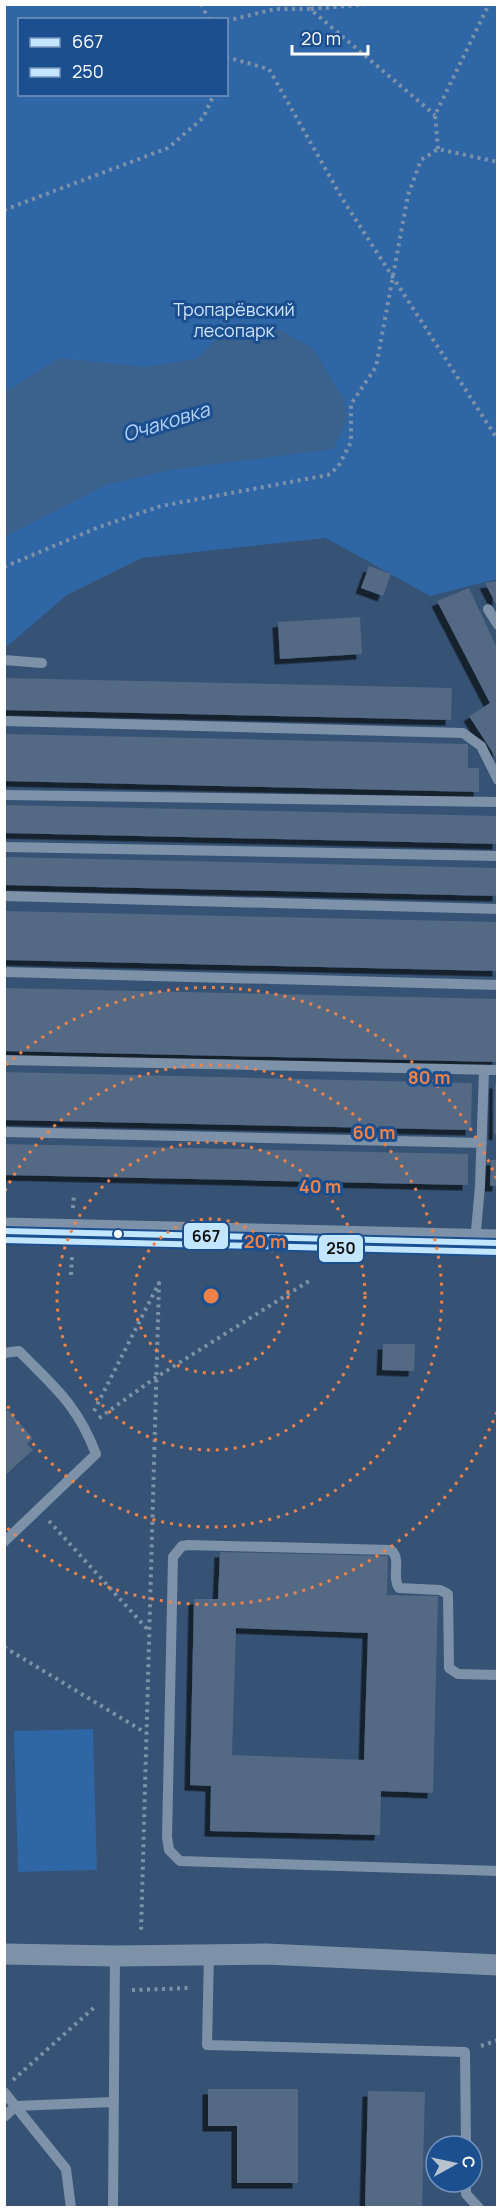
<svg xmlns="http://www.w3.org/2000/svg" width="502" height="2212" viewBox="0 0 502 2212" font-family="Manrope,sans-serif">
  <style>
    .green { fill: #2f66a5; fill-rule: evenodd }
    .water { fill: #3b618d }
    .building { fill: #526984; fill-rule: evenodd; filter: url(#shadow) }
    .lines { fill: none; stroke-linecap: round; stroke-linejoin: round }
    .path { stroke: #7d92a8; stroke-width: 4; stroke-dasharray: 3 4.5; stroke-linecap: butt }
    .service { stroke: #7d92a8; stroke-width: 10 }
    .minor { stroke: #7d92a8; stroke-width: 21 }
    .tertiary { stroke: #7d92a8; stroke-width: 27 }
    .bus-1-casing { stroke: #1b4f8f; stroke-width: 10 }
    .bus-2-casing { stroke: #1b4f8f; stroke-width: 10 }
    .bus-1 { stroke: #c2e6ff; stroke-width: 6 }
    .bus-2 { stroke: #c2e6ff; stroke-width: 6 }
    .ring { fill: none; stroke: #ee8249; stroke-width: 3; stroke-dasharray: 3 6 }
    .bus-dot { fill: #fff; stroke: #1b4f8f; stroke-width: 2 }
    .labels { text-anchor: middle; stroke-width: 6; stroke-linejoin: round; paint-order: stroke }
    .park-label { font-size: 18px; fill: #cfe3fa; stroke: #1b4f8f }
    .water-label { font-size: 20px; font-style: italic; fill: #b5d3f5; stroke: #1b4f8f }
    .centre { fill: #ee8249; stroke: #1b4f8f; stroke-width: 3 }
    .ring-label { font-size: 18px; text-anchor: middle; font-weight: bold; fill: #ee8249; stroke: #1b4f8f; stroke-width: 6; stroke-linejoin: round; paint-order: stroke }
    .line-badge { stroke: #1b4f8f; stroke-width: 2 }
    .pale-badge-label { font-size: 16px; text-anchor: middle; font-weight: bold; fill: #111 }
  </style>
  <defs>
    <filter id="shadow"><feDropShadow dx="-5.5" dy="5.5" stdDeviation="0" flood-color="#0009"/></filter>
  </defs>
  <rect width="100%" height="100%" fill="#365274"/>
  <!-- green -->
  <path class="green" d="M5,5H497V579L430,596L326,538L142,558L67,595L5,648ZM20,20H226V94H20Z
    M93,1729L97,1870L18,1872L14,1731Z"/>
  <!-- water -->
  <path class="water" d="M272,326L313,348L344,400L347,418L334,449L170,470L106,485L5,537V392L60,358L145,367L196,359L228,328Z"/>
  <!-- building -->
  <path class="building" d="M369,566L391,574L383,596L361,588Z
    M498,581V608L485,583Z
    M469,588L498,650V761L469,716L490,703L437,601Z
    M360,617L362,654L280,659L278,622Z
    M4,678L452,688L451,720L4,710Z
    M4,734L468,744V768H479V792L4,781Z
    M4,805L498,816V844L4,833Z
    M4,857L498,868V896L4,885Z
    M4,911L498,922V971L4,960Z
    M4,988L498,999V1062L4,1051Z
    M4,1072L472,1083L471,1130L4,1120Z
    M495,1083H498V1135L494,1134Z
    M4,1144L468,1154V1185L4,1175Z
    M491,1160H498V1186H490Z
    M383,1344H415L414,1371L382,1370Z
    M8,1410L33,1438L27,1444L33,1450L4,1477V1413Z
    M220,1552L388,1556L387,1595L438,1596L433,1793L381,1791L380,1835L210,1831L211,1786L190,1785L194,1599H218ZM236,1628L368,1633L364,1760L232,1755Z
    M208,2089H298V2183H237V2126H208Z
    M368,2091L425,2092L422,2208H365Z"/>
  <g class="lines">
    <!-- path -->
    <path class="path" d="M201,4L209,20
      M311,9L370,4
      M226,21L275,9H310L435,115
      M226,57L269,69L343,200L498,440
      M438,149L435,115L489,4
      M4,210L168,148L203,118L214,94
      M4,567L99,527L161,506L328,475L338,467L351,442V404L376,367L408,195L421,160L438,149L498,162
      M73,1208L74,1194
      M71,1275L72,1257
      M94,1411L159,1283L141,1932
      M99,1418L155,1378L309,1281
      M49,1521L149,1631
      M4,1647L146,1733
      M132,1990L191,1988
      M481,2046L498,2040
      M13,2080L97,2005"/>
    <!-- service -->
    <path class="service" d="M488,609L498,625
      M4,660L42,663
      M4,721L463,733L481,746L498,780
      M4,795L498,802
      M4,847L498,856
      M4,896L498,909
      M4,972L498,985
      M4,1060L498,1070
      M4,1132L482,1143
      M475,1242L480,1186L484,1070
      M4,1353L19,1351C55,1388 77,1404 96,1454L4,1542
      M498,1675L458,1674L449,1668L448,1594L440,1590L399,1588C391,1576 402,1560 391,1550L188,1545L182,1546L173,1557L167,1837L169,1850L180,1861L498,1871
      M209,1954L207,2045L465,2052L466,2146
      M4,2092L66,2169L71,2208
      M4,2117L16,2106L113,2102
      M466,2182V2194L479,2208
      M113,2208L115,1956"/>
    <!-- minor -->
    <path class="minor" d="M4,1954L115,1956L266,1954L498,1965"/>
    <!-- tertiary -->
    <path class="tertiary" d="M4,1231L498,1243"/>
    <!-- bus-1 casing -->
    <g class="bus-1-casing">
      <path id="bus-1" d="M4,1231L498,1243"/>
    </g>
    <!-- bus-2 casing -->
    <g class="bus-2-casing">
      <path id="bus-2" d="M4,1240L498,1252"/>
    </g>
    <!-- bus-1 -->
    <use href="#bus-1" class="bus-1"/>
    <!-- bus-2 -->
    <use href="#bus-2" class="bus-2"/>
  </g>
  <!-- distance rings -->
  <g class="ring">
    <circle cx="211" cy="1296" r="77"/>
    <circle cx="211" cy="1296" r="154"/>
    <path d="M5 1191A231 231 0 1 1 5 1401"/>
    <path d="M497 1412A309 309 0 0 1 6 1527M6 1065A309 309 0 0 1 497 1180"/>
  </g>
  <!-- markers -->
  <circle class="bus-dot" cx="118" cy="1234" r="5"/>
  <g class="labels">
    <!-- park labels -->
    <g class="park-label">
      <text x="234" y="316">Тропарёвский<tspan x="234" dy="21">лесопарк</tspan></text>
    </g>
    <!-- water labels -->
    <g class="water-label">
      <text transform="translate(166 422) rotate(-17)" y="7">Очаковка</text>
    </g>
  </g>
  <circle cx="211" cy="1296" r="9" class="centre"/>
  <g class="ring-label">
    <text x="429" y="1084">80 m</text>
    <text x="374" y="1139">60 m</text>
    <text x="320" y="1193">40 m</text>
    <text x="265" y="1248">20 m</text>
  </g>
  <g class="line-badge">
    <rect x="183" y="1222" width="46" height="28" rx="6" fill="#c2e6ff"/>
    <rect x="318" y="1234" width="46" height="29" rx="6" fill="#c2e6ff"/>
  </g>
  <g class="pale-badge-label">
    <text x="206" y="1242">667</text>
    <text x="341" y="1254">250</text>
  </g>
  <!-- border -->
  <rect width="502" height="2212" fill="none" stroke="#ffffff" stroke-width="12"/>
  <!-- legend -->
  <rect x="18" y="18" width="210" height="78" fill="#1b4f8f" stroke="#7695bc" stroke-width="1.5"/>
  <rect x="30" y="38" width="30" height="9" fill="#c2e6ff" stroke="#7695bc" stroke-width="1.5"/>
  <text x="72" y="48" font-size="18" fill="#ffffff">667</text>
  <rect x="30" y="68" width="30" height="9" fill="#c2e6ff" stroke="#7695bc" stroke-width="1.5"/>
  <text x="72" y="78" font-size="18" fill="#ffffff">250</text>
  <!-- north arrow -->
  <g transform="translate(454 2164) rotate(82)"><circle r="28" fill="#1b4f8f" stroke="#7695bc" stroke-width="1.5"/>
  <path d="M0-4.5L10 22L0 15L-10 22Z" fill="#b9c2ce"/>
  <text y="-9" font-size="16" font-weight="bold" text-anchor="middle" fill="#ffffff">С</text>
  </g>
  <!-- scale -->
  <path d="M292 45v9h76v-9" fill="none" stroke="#ffffff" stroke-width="3"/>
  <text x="301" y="45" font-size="18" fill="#ffffff" stroke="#1b4f8f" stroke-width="4.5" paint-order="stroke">20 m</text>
</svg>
